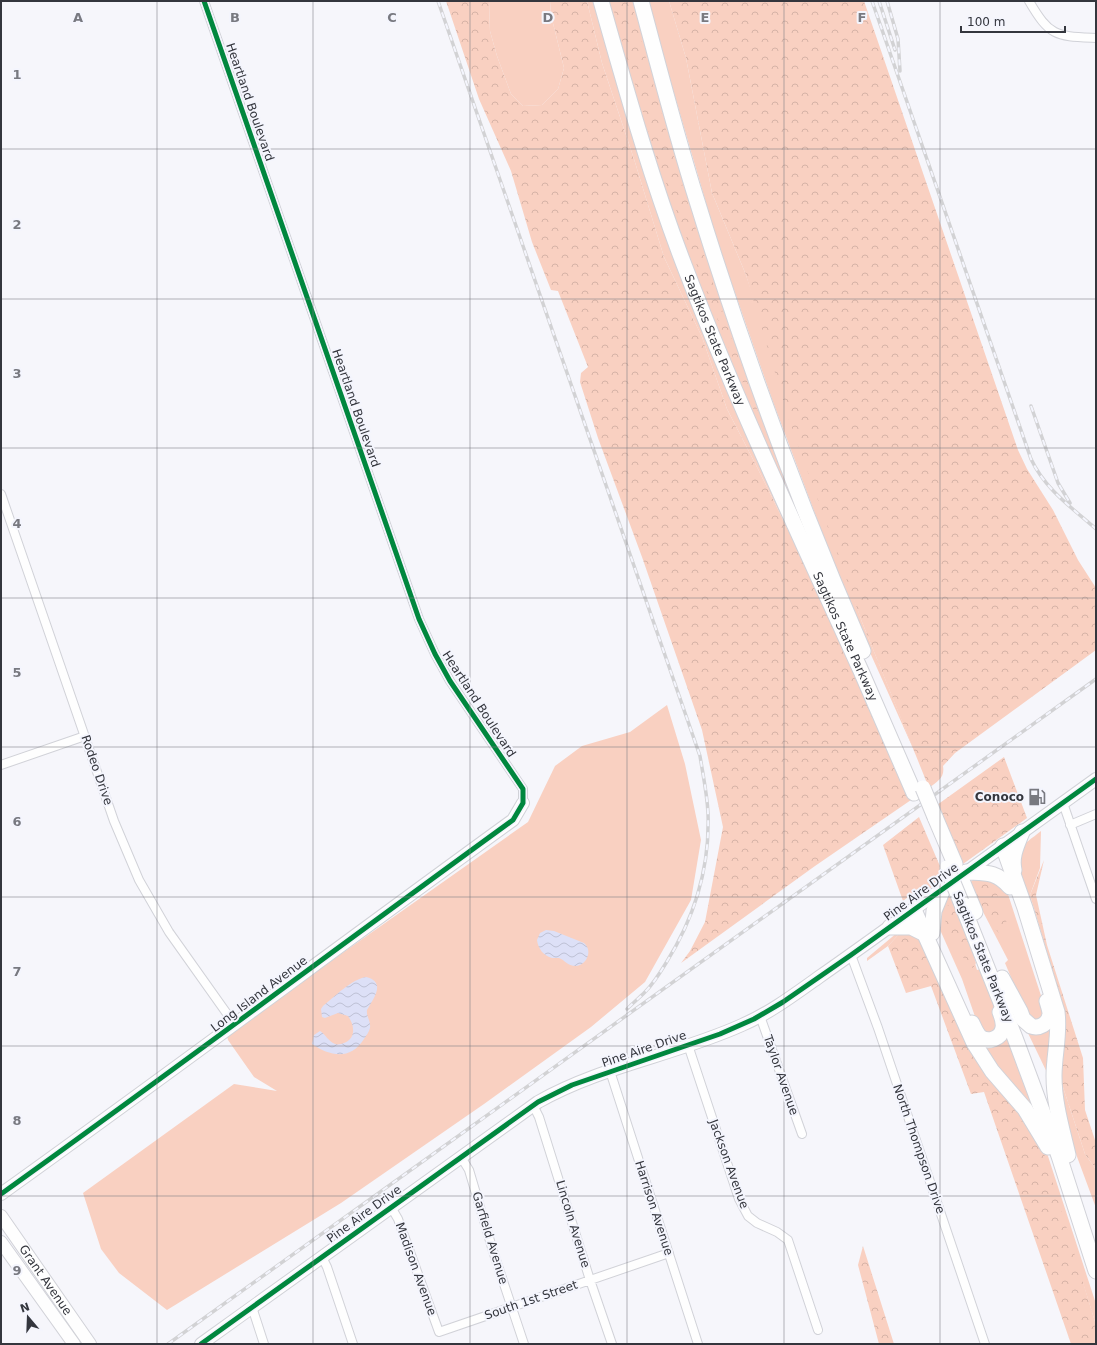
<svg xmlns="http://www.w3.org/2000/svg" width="1097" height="1345" viewBox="0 0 1097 1345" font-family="'DejaVu Sans',sans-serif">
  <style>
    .grass { fill: #f9d0c1 }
    .forest { fill: url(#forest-crowns) }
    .water { fill: url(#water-waves) }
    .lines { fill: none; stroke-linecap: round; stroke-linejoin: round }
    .street-casing { stroke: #d1d2d8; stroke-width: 10 }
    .secondary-casing { stroke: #d1d2d8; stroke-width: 14 }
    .highway-casing { stroke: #d1d2d8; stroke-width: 17 }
    .street { stroke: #fefefe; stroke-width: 8 }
    .secondary { stroke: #fefefe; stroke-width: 12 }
    .highway { stroke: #fefefe; stroke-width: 15 }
    .rail-casing { stroke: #d2d2d4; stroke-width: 3.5 }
    .rail { stroke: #f4f5fd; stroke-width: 2; stroke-dasharray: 6; stroke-linecap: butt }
    .highway-bridge-casing { stroke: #d1d2d8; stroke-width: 17; stroke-linecap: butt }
    .highway-bridge { stroke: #fefefe; stroke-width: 15 }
    .cycleway-casing { stroke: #f4f5fd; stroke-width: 8 }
    .cycleway { stroke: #00873e; stroke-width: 5 }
    .grid { fill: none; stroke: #787980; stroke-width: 1; stroke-opacity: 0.55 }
    .labels { text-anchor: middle; stroke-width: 4; stroke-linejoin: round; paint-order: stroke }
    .street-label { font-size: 12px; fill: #34363d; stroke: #f4f5fd }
    .poi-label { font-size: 12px; font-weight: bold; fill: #34363d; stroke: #f4f5fd; text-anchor: end }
    .grid-label { font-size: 13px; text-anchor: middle; font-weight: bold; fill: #787980; stroke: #f4f5fd; stroke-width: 4; stroke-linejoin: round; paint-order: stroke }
  </style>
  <defs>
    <pattern id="forest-crowns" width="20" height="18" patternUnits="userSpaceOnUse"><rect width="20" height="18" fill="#f9d0c1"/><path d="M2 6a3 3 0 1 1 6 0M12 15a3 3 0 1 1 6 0" fill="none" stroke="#d6b3a7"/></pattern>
    <pattern id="water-waves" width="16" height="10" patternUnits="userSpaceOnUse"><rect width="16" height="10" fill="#dde0f7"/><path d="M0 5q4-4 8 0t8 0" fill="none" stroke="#bec1d5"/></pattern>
  </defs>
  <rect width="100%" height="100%" fill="#f6f6fb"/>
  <!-- grass -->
  <path class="grass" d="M489,1H550L551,15L564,68L558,89L542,105L523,106L511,94L497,56L490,31Z
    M587,1H595L606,46L828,611L758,469L727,409L702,337L664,257L634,159L602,63Z
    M606,1H635L821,567L771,463L669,210Z
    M648,1H669L686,58L712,193L746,275L862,622L916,755L868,648L826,543L773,402L718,244L655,28Z
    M667,705L685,764L701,840L691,900L645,982L591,1027L484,1104L341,1203L167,1310L119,1273L101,1249L83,1193L234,1084L277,1091L254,1077L228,1040L227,1036L232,1031L528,822L555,766L582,746L630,732Z
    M1041,831L1040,868L1030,895L1045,949C1037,928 1013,875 1018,855C1020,845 1034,837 1041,831Z
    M986,877L1006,888L1046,1011L1044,1022L1028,1018L1005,963L1008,960L980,906L960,913L977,970L981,969L1001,1021L997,1035L980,1031L962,979L937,923L945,900L973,880Z
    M898,932L916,933L1012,1098L1047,1153L1096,1304V1325L1083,1283L1009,1099L969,1050L928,959L900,933L888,946L867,961V958Z
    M1051,1023L1052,1083L1026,1029Z
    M1007,1029L1043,1125L978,1040Z
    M1063,1035V1061L1060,1078L1085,1154L1095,1168L1096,1208L1063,1119L1058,1072Z"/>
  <!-- forest -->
  <path class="forest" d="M446,1H489L490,31L497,56L511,94L523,106L542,105L558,89L564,68L551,15L550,1H587L602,63L634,159L664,257L702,337L727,409L758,469L828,611L911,800L815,866L681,963L690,951L705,922L723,827L702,730L642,557L598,438L580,382L581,373L588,367L558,291L551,290L532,242L511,171L479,99Z
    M611,1H631C657,103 687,204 720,304C732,341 746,378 759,415L755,413L711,303L654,151Z
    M669,1H864L1018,450L1027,469L1053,510L1078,560L1096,588V650L955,753L943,766C945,778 938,781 929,788L862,622L789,420L746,275L712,193L686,58Z
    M1004,757L1027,818L963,864L937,805Z
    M919,817L945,878L929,889L917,890L903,901L883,845Z
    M1044,860L1036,895L1047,945L1083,1058L1085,1110L1096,1143V1173L1095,1168L1085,1154L1060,1078L1063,1061L1064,1010L1030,895Z
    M987,878C998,890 999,893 996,909C1008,921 1010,923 1003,938L993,926L973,889L975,880Z
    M955,900L960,913L976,963L973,968L967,964L946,926L945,917L946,907Z
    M900,933L910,935L920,942L969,1050L1009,1099L1044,1153L1096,1325V1344H1071L984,1092L971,1094L931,986L906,993L888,946Z
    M863,1246L894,1344H879L858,1265Z"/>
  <!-- water -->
  <path class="water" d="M546,930L554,931L584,943C593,950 587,965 576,966C567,966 565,960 559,958C557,958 554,958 552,958C544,956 538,949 537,940L540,933Z
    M366,977C387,982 373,999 367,1010C366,1016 371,1021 370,1028C369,1032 366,1036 364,1039C350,1061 330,1056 312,1044L314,1035L320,1031C326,1035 328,1041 335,1044C338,1045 341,1044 344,1043C357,1038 354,1024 348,1016L338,1013L325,1018L322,1017L321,1009L323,1006C334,997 352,979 366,977Z"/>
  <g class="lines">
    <!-- street casing -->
    <g class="street-casing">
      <path id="street" d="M204,1L419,619L435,654L450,681L523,789V803
        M1029,1C1050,37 1056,36 1096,38
        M1,494L114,821L139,880L169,932L235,1025
        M1,765L85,736
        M1063,803L1096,899
        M1070,825L1096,814
        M851,955L878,1028L985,1344
        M760,1016L802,1134
        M688,1045L739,1199L748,1216L757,1223L777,1232L788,1240L818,1330
        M610,1071L698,1344
        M533,1105L539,1117L590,1280L612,1344
        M461,1157L469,1170L493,1251L524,1344
        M391,1207L398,1219L439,1332L669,1253
        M322,1257L327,1267L353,1344
        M252,1307L264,1344"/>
    </g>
    <!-- secondary casing -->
    <g class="secondary-casing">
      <g id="secondary">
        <path d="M964,874L1096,779"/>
        <path d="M1,1194C173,1071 342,944 513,820L523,803"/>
        <path id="s1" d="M1,1216L90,1344"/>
        <path d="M1,1242L74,1344"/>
        <path d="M201,1344L538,1102C601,1066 676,1055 742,1025C770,1013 795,994 819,977C862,947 903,917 945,887"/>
      </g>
    </g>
    <!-- highway casing -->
    <g class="highway-casing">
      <g id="highway">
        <path id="s2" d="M601,1C627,93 653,186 688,275C740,410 802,540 861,671C879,712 897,753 914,793"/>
        <path d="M641,1C659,68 676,135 697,201C744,354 799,504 863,651"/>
        <path d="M935,817L955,864"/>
        <path d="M1003,846L1025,908L1057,1012C1060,1034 1054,1055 1054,1076C1054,1103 1062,1129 1068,1155"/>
        <path d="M1014,870C1011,856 1017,845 1022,832"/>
        <path d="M966,872C986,873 996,871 1010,887"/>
        <path d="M960,876L975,912"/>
        <path d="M961,902L1015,1038L1059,1156L1096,1271"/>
        <path d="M914,910L974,1043L992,1071L1025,1109L1048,1147"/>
        <path d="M890,927H911L925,934"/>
        <path d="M932,933L934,911L943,889"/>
        <path d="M1002,978L1020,1011L1023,1019L1031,1026C1039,1029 1049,1024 1050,1014C1050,1010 1048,1005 1047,1001"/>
        <path d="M972,1023C974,1027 976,1033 980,1037C988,1043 1001,1039 1003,1028C1004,1023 1002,1017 1000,1012"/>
      </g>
    </g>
    <!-- street -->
    <use href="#street" class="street"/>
    <!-- secondary -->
    <use href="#secondary" class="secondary"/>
    <!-- highway -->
    <use href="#highway" class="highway"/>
    <!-- rail casing -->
    <g class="rail-casing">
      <path id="rail" d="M438,1L700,756C703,775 707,793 708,813C710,867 695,917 666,963C660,973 653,984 645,992C639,998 633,1003 627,1009
        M872,1L1031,459C1045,489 1071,507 1096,529
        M879,1L895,50
        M887,1L898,39L900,71
        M1031,406L1058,483L1070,503
        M168,1344L1096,679"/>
    </g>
    <!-- rail -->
    <use href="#rail" class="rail"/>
    <!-- highway-bridge casing -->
    <g class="highway-bridge-casing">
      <path id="highway-bridge" d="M923,788L935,817
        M947,868L961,902"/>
    </g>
    <!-- highway-bridge -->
    <use href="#highway-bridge" class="highway-bridge"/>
    <!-- cycleway casing -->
    <g class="cycleway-casing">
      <path id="cycleway" d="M1,1194C173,1071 342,944 513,820L523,803V789L450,681L435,654L419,619L204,1
        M201,1344L538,1102L572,1085L720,1034L754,1019L783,1002L851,955L1096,779"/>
    </g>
    <!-- cycleway -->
    <use href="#cycleway" class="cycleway"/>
  </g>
  <!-- grid -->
  <path class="grid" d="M157,1V1344M313,1V1344M470,1V1344M627,1V1344M784,1V1344M940,1V1344M1,149H1096M1,299H1096M1,448H1096M1,598H1096M1,747H1096M1,897H1096M1,1046H1096M1,1196H1096"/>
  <!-- icons -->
  <defs>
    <g id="fuel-bare" transform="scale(1.38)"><path d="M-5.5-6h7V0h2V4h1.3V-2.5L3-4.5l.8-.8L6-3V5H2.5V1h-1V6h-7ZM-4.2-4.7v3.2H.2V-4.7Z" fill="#787980" stroke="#f4f5fd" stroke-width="2.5" paint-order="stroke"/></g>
  </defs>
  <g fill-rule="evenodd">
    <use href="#fuel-bare" x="1037" y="797"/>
  </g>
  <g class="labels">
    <!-- street labels -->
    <g class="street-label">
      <text transform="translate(250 102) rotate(71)" y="4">Heartland Boulevard</text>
      <text dy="4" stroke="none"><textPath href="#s2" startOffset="358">Sagtikos State Parkway</textPath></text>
      <text transform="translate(356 408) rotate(71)" y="4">Heartland Boulevard</text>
      <text dy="4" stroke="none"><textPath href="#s2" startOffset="682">Sagtikos State Parkway</textPath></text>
      <text transform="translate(479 704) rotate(57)" y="4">Heartland Boulevard</text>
      <text transform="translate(97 770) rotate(71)" y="4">Rodeo Drive</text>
      <text transform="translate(921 892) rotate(-36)" y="4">Pine Aire Drive</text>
      <text transform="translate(983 957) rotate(68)" y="4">Sagtikos State Parkway</text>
      <text transform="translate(259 994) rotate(-37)" y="4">Long Island Avenue</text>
      <text transform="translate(644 1049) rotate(-19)" y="4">Pine Aire Drive</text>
      <text transform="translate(781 1075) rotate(71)" y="4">Taylor Avenue</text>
      <text transform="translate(919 1149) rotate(71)" y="4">North Thompson Drive</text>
      <text transform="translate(729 1164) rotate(70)" y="4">Jackson Avenue</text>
      <text transform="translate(654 1208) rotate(72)" y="4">Harrison Avenue</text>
      <text transform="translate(364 1214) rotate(-36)" y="4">Pine Aire Drive</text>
      <text transform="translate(573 1224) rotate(73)" y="4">Lincoln Avenue</text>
      <text transform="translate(490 1238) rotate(73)" y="4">Garfield Avenue</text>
      <text transform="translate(416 1269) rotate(70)" y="4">Madison Avenue</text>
      <text dy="4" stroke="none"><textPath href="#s1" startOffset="78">Grant Avenue</textPath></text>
      <text transform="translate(531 1300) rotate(-19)" y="4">South 1st Street</text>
    </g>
    <!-- poi labels -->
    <g class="poi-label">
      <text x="1024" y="801">Conoco</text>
    </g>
  </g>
  <g class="grid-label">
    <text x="78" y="22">A</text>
    <text x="235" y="22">B</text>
    <text x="392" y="22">C</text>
    <text x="548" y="22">D</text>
    <text x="705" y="22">E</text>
    <text x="862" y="22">F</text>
    <text x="17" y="79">1</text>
    <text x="17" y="229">2</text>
    <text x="17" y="378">3</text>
    <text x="17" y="528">4</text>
    <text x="17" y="677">5</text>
    <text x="17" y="826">6</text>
    <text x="17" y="976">7</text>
    <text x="17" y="1125">8</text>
    <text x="17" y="1275">9</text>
  </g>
  <!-- border -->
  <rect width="1097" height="1345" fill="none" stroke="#34363d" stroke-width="4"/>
  <!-- north arrow -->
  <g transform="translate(28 1317) rotate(341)" stroke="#f4f5fd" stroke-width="3" paint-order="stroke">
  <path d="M0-3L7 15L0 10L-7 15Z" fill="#34363d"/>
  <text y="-6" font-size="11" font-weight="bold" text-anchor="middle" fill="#34363d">N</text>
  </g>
  <!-- scale -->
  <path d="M961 26v6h104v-6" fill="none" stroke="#34363d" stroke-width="2"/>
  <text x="967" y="26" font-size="12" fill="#34363d" stroke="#f4f5fd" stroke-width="3" paint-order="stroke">100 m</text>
</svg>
